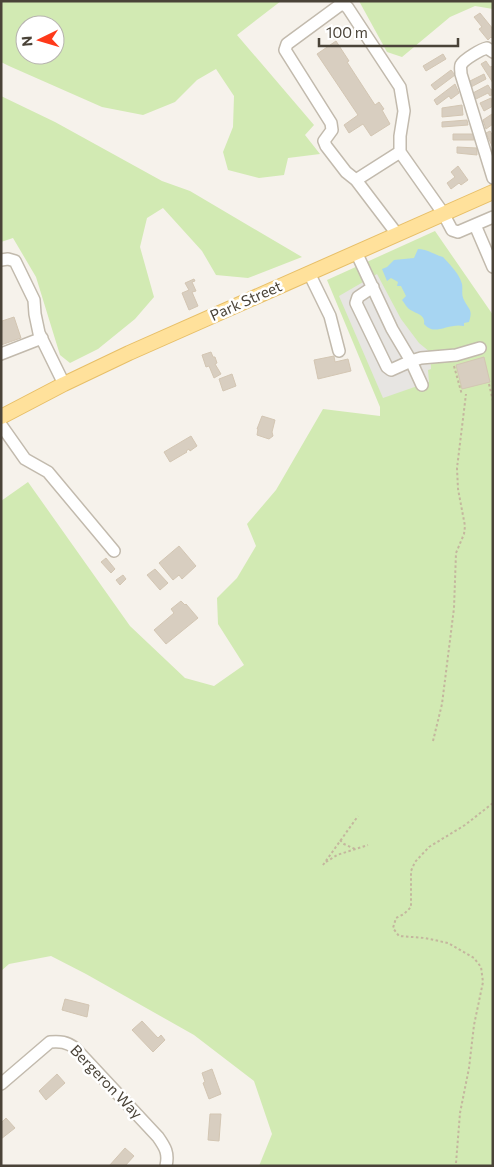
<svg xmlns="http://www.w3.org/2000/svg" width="494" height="1167" viewBox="0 0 494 1167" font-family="Commissioner,sans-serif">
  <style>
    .green { fill: #d2eab3; fill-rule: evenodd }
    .parking { fill: #e7e5e2 }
    .water { fill: #a7d5f2 }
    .building { fill: #d8cec0; stroke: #d3c6b3 }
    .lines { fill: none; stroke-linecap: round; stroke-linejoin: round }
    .minor-casing { stroke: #c2baad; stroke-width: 14 }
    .major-casing { stroke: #e7bf68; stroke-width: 16 }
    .path { stroke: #c4b69e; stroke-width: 2; stroke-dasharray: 2.5 2.5; stroke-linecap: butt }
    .minor { stroke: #fff; stroke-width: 11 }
    .major { stroke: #ffe19b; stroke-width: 14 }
    .labels { text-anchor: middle; stroke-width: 5; stroke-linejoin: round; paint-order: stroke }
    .street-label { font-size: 15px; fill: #4a4338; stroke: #fff }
  </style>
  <rect width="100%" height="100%" fill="#f6f2eb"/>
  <!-- green -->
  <path class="green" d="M1,1H281L237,35L314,125L305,135L320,154L288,158L284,175L259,178L228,170L223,152L233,127L234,96L216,69L197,80L175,102L143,115L102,107L9,66L1,62ZM25,25H55V55H25Z
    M359,1H493V9L475,6L450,17L402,57L387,52Z
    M1,96L55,122L162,181L190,191L302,257L248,278L216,275L202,251L163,208L147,218L140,247L154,297L135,319L98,349L70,363L60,355L36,277L13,238L1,242Z
    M435,231L493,315V1166H259L272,1134L254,1081L194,1035L86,974L51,956L9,964L1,971V501L28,482L130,626L185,678L214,686L244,665L218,624L217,598L237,578L256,546L247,524L276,490L323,409L380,416V407L327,280Z"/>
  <!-- parking -->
  <path class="parking" d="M377,274L401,319L419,343L430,352L431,369L428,370L429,382L383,398L339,296Z"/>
  <!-- water -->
  <path class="water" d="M418,249C427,249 435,255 443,257C450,265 459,273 462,284C463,289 461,295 464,300C469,310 473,309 469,322L464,323V326C452,323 439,332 431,329C428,328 426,326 424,324C426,313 413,314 407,307C405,305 404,302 402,300L406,296L401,286H397L398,282L391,278L387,281L382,269L387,267L394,260L414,258Z"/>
  <!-- building -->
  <path class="building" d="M480,13L493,29V39L491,37L488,40L479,29L482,27L474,17Z
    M336,41L349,61L347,62L375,105L379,102L384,109L382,110L390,124L371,136L363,124L349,133L344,125L358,115L317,54Z
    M443,54L446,59L426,71L423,66Z
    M486,61L490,67L493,66V83L481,64Z
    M451,70L455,75L435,90L431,85Z
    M484,74L486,79L471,87L468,82Z
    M455,84L459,93L451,99L449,96L437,105L434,100Z
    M488,85L491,90L493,89V94L490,96L488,93L474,100L471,94Z
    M491,98L493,106L484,111L480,103Z
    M462,105L463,115L442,117V108Z
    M492,114L493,124L486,129L483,120Z
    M467,120L468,125L442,127V122Z
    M490,131L493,136V148L486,133Z
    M453,134H474V140H453Z
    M457,147L477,148V155L457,153Z
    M458,166L468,180L461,185L459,183L451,189L447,183L455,177L451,172Z
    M194,279L195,281L192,282L196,291L192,292L198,306L189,310L182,293L189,290L185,283Z
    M14,317L21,338L1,345L2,321Z
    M211,352L213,357H215L217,363L215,364L221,374L214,378L209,366L206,367L202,355Z
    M334,356L335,362L348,359L351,371L318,379L314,360Z
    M484,357L490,382L462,389L456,365Z
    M232,374L236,386L223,391L219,379Z
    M262,416L275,420L272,432L273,436L269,439L257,435L258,429H257Z
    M191,436L197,446L190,451L189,449L186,451L187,452L170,462L164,452Z
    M179,546L196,566L182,579L179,575L173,580L159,563Z
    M106,558L115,569L111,573L101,562Z
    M155,569L168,583L160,590L147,575Z
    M123,575L126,579L120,585L116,580Z
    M181,601L185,605L186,604L198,618L166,644L154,630L174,613L171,609Z
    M65,999L89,1005L87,1017L62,1010Z
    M142,1021L158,1038L161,1035L165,1040L153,1052L132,1030Z
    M212,1069L221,1094L209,1099L203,1083L205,1082L202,1073Z
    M57,1074L65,1083L46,1100L39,1091Z
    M210,1114H221L219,1141L208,1140Z
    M6,1118L15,1128L1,1139V1123Z
    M125,1148L134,1156L125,1166H109Z"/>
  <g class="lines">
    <!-- minor casing -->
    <g class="minor-casing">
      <path id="minor" d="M493,52L487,48C482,49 464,59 461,65C460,67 461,71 461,74L493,178
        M356,180L346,172L326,146L324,141L332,130L331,123L285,50L287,44L340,5H345L348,8L400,87L404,111L400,136V152
        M475,225L493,267
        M397,234L356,180L400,152L443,213L452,230L458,232L493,217
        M356,252L392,329L411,361L421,358L456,355L480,348
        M1,260L8,259L15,261L34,300L35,314L39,333L64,384
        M309,273L330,316L339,351
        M373,287L358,297L356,303L387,367L391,370L411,361L422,385
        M1,354L42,338
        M1,425L25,459L48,472L114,551
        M1,1084L50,1042C60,1041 67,1042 75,1048L158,1137C165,1147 169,1153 166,1166"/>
    </g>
    <!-- major casing -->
    <g class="major-casing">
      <path id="major" d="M1,417L64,384L129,353L493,192"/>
    </g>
    <!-- path -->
    <path class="path" d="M454,366L462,395
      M489,384L493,401
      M433,741L442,704L454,608L456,553L464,534L465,526L458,489L457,468L466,394
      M340,840L344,844L355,849
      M326,862L337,855L368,845
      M323,865L358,816
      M456,1163L460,1113L469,1068L474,1025L483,982L481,967L474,958L448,943L425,938L399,936L393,928L396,918L404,914L411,907V871L415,862L429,847L465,825L493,803"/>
    <!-- minor -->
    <use href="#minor" class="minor"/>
    <!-- major -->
    <use href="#major" class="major"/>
  </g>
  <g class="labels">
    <!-- street labels -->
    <g class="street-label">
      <text transform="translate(246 301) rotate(-24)" y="5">Park Street</text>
      <text transform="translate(106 1082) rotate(46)" y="5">Bergeron Way</text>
    </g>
  </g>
  <!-- border -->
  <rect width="494" height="1167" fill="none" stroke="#4a4338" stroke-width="5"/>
  <!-- north arrow -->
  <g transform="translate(40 40) rotate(265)"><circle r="24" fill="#ffffff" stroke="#b7b4af"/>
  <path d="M0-4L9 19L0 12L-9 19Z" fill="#fe391a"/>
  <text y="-8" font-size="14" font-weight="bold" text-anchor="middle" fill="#4a4338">N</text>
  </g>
  <!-- scale -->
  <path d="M319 38v8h139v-8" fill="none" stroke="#4a4338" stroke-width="2.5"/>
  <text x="326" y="38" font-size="15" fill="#4a4338" stroke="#ffffff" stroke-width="4" paint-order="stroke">100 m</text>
</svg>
